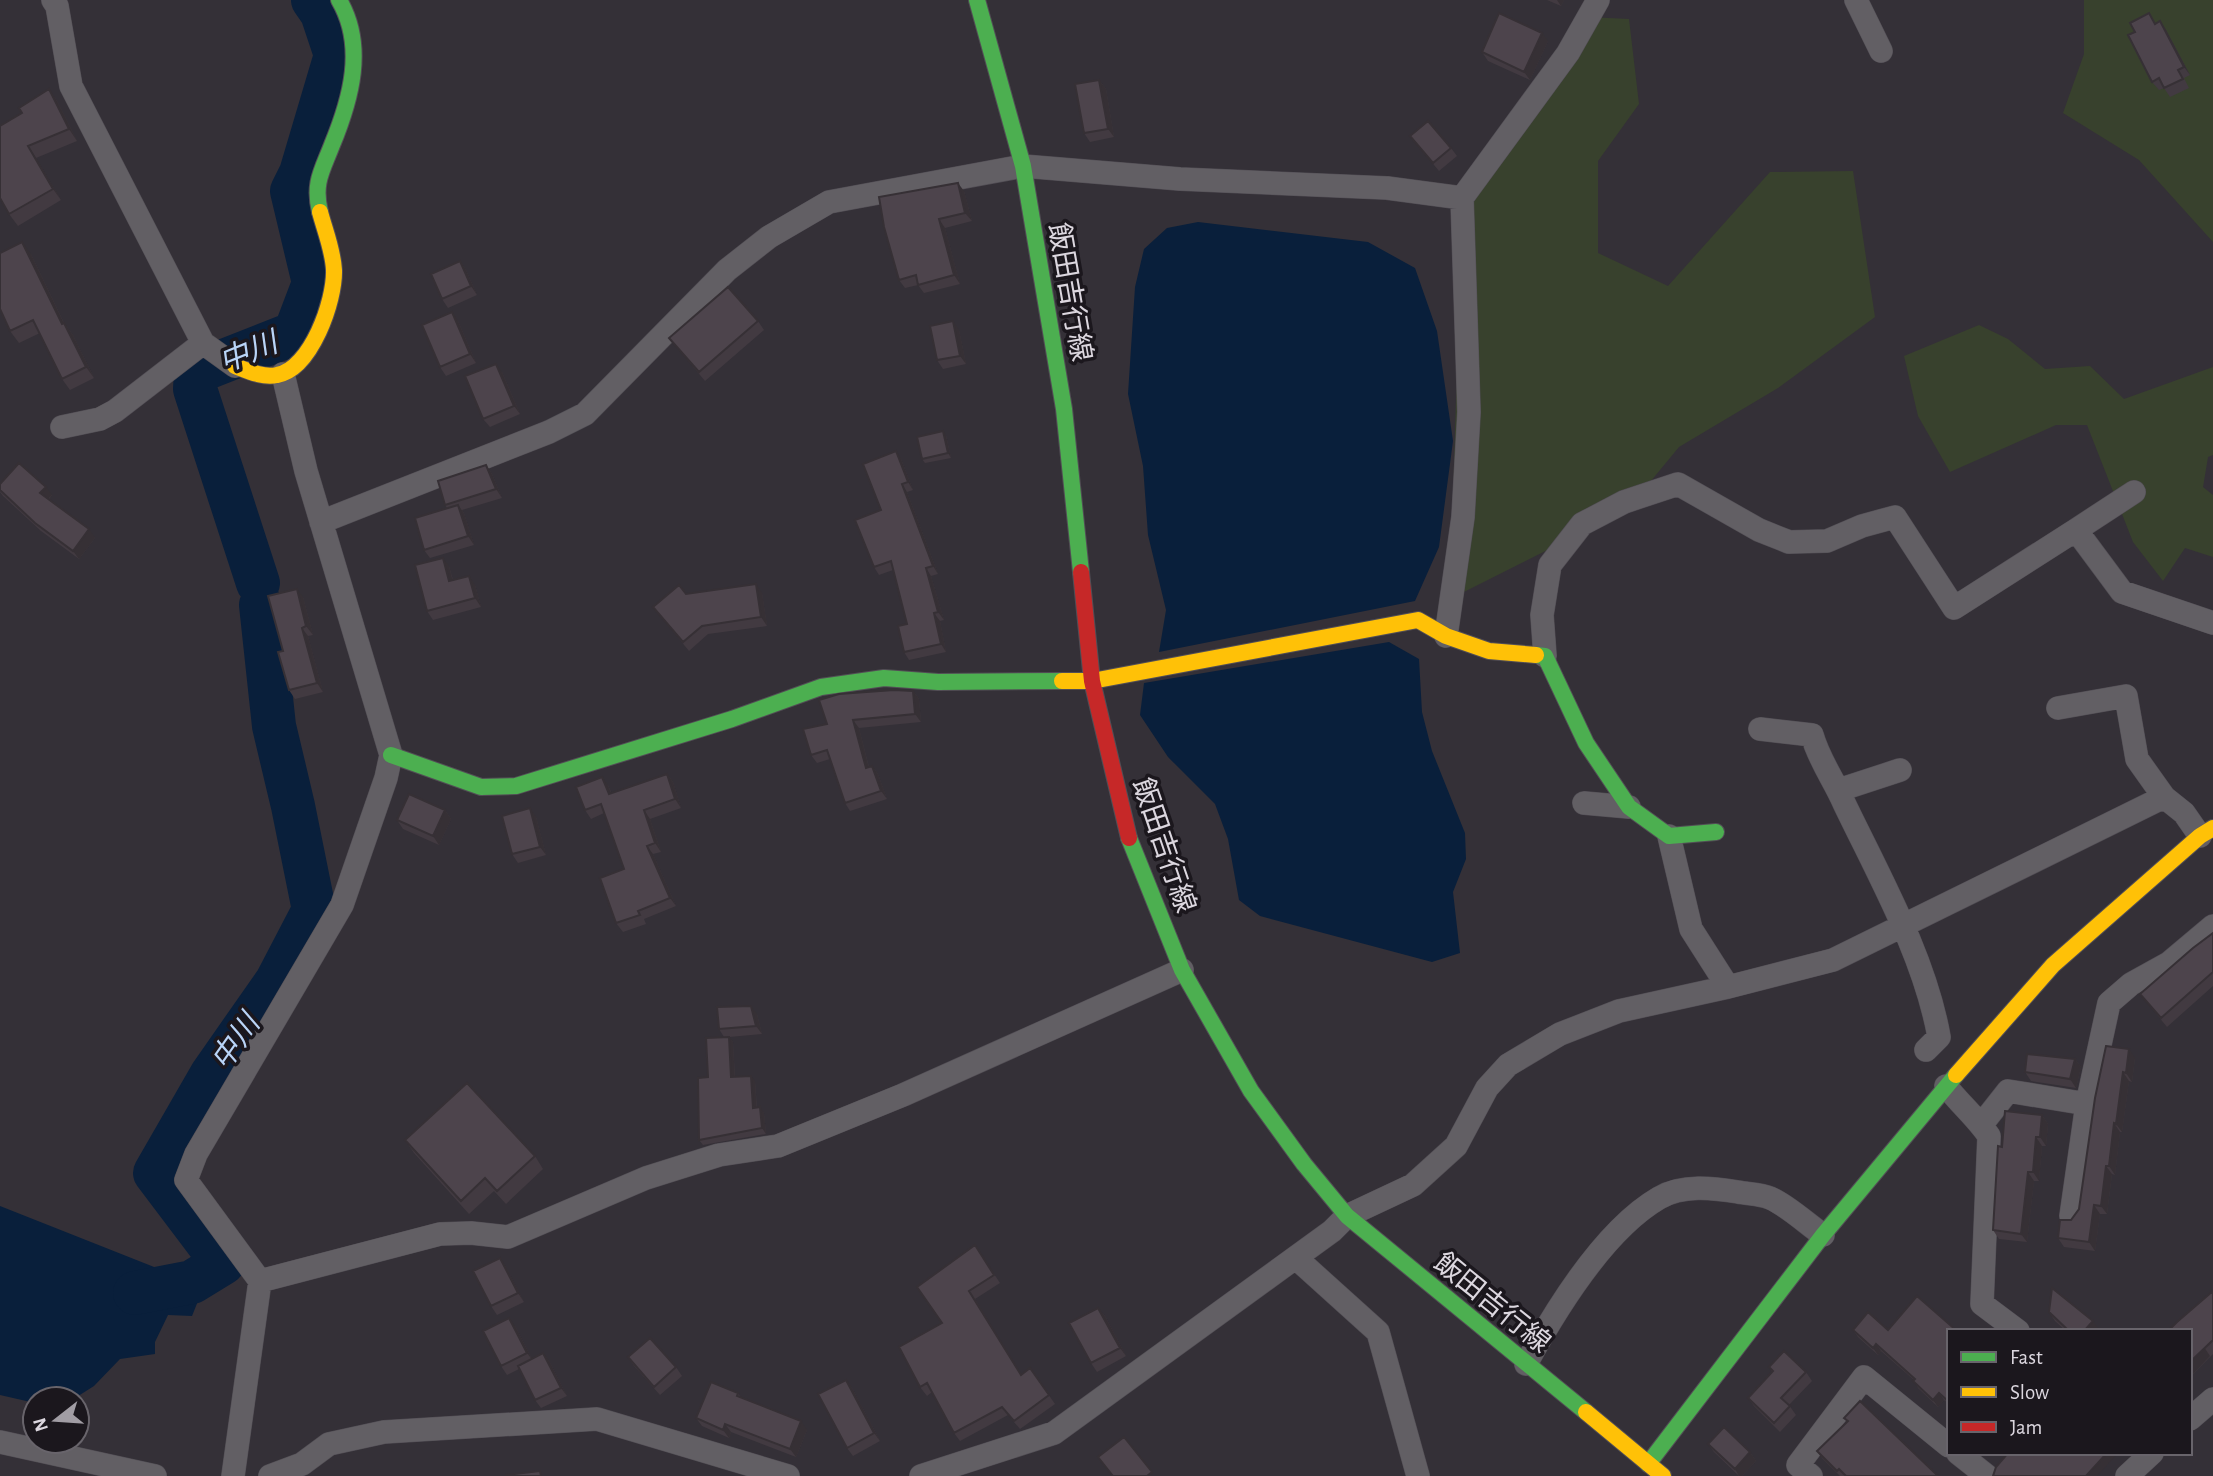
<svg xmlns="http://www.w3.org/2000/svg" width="2213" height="1476" viewBox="0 0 2213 1476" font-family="'Alegreya Sans','Noto Sans JP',sans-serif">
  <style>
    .green { fill: #38412d }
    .water { fill: #091f3b }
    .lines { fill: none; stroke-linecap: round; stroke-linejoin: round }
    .river { stroke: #091f3b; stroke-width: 44 }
    .street-casing { stroke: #524e55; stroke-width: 24 }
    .fast-casing { stroke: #524e55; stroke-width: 18 }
    .slow-casing { stroke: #524e55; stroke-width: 18 }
    .jam-casing { stroke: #524e55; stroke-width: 18 }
    .street { stroke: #625f64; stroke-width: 23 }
    .fast { stroke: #4caf50; stroke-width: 16 }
    .slow { stroke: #ffc107; stroke-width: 16 }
    .jam { stroke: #c62828; stroke-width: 16 }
    .wall { fill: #423a41 }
    .shaded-wall { fill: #363035 }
    .building { fill: #4d444c; stroke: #363035; stroke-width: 2 }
    .labels { text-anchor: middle; stroke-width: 7; stroke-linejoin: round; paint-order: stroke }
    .street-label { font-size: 28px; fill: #dcd7df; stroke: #1b171d }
    .water-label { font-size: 30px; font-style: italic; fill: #b9d4f7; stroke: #1b171d }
  </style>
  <rect width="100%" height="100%" fill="#343037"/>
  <!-- green -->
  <path class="green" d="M2084,0H2213V242L2139,160L2063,113L2084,54Z
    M1588,17L1629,19L1639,104L1598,161V253L1668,286L1770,172L1853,171L1875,317L1778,388L1679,447L1627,510L1450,599L1462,198Z
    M1979,325L2008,339L2045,369L2090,366L2124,399L2213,367V455L2208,457L2203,487L2213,495V557L2185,548L2163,581L2133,542L2087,425H2056L1950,472L1918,416L1904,356Z"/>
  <!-- water -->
  <path class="water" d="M1198,222L1368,242L1415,268L1437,331L1453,441L1439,547L1415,601L1159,652L1166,610L1148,535L1143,466L1128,394L1135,287L1144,249L1167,228Z
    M1389,642L1419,659L1422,712L1432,751L1465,833L1466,859L1453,892L1460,953L1432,962L1260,916L1239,900L1228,839L1215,804L1168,757L1140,715L1144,683Z
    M0,1206L192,1282L200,1296L192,1316L168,1315L155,1342V1354L120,1359L94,1386L75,1398L35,1399V1403L0,1395Z"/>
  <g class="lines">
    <!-- river -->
    <path class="river" d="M258,583L195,389L196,372L295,333L314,283L292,191L301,173L336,55L322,13L313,0
      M135,1293L192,1282L223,1263L155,1173L212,1074L277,981L314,910L293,806L274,726L261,605"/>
    <!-- street casing -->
    <g class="street-casing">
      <path id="street" d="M53,0L57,6L71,86L203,343L235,366
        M1856,0L1881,51
        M62,427L100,419L115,411L203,343
        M321,522L549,432L585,414L727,270L769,237L829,202L1023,166L1180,179L1387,188L1462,198
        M2076,530L2134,492
        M1446,636L1463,517L1469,412L1462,198L1568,53L1598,0
        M1545,656L1542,615L1550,565L1582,524L1624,502L1678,484L1759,530L1789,542L1827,541L1862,526L1895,517L1954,608L2076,530L2122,592L2213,623
        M2058,708L2126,696L2137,759L2164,797L2184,813L2200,836
        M1760,729L1812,735C1819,760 1834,780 1844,803C1879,876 1925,957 1939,1037L1926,1050
        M1839,790L1900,770
        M1584,803L1629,807
        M1669,836L1691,929L1728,987
        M1946,1086C1960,1104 1976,1117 1989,1136L1982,1304L2018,1331
        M2087,1104L2109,1003L2131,984L2169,963L2213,926
        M1982,1124L2008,1091L2087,1104L2071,1216
        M1296,1258L1378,1332L1418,1476
        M260,1281L440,1234L471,1233L508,1237L646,1178L719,1155L778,1146L903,1095L1182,970
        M1526,1364C1556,1309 1604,1230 1659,1198C1682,1184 1714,1188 1738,1192C1748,1194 1761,1194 1770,1198C1787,1205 1807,1224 1823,1235
        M2190,1419L2213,1399
        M0,1442L155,1476
        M1958,1453L1987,1476
        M233,1476L260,1281L186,1180L196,1154L342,905L386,778L391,755L306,471L283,374
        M270,1476L302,1464L329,1444L384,1432L597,1419L788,1476
        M921,1476L1054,1433L1332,1231L1347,1216L1413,1185L1456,1146L1487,1088L1508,1065L1560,1034L1619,1011L1728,987L1833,960L2164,797
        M1811,1476L1798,1465L1864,1377L1949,1446
        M2127,1476L2152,1453"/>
    </g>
    <!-- fast casing -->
    <g class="fast-casing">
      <path id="fast" d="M977,0L1023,166L1064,409L1081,572
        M320,212C313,183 322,171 332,145C351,99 366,46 339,0
        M1536,655L1545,656L1586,743L1629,807L1669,836L1716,832
        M391,755L481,787L516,786L732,719L821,687L884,678L938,682L1062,681
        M1129,838L1182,970L1251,1091L1304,1164L1347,1216L1586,1412
        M1648,1464L1823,1235L1956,1075"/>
    </g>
    <!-- slow casing -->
    <g class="slow-casing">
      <path id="slow" d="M235,366C248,371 263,378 277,375C311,369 335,301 334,270C333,250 325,231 320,212
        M1062,681H1092L1418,620L1446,636L1489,651L1536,655
        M1956,1075L2053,965L2200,836L2213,828
        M1586,1412L1663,1476"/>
    </g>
    <!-- jam casing -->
    <g class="jam-casing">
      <path id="jam" d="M1081,572L1092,681L1129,838"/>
    </g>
    <!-- street -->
    <use href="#street" class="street"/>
    <!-- fast -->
    <use href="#fast" class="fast"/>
    <!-- slow -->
    <use href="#slow" class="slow"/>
    <!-- jam -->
    <use href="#jam" class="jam"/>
  </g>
  <!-- wall -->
  <path class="wall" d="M1547,0H1564L1561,6Z
    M2160,21L2166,30L2190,75L2184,78L2189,88L2170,97L2164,88L2159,90L2152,82L2156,23Z
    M1548,41L1530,80L1488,61L1482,52Z
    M1099,80L1106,89L1114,137L1090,142L1084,133Z
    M49,89L57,101L77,141L36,158L61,200L18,226L9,214L22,113Z
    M1410,136L1451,148L1457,156L1439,171Z
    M964,191L972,221L945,228L960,284L924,293L918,285L905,288L899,280L884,227Z
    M31,254L64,323L73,335L94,378L70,390L62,379L40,333L19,343L10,331Z
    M460,261L466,270L477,295L448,308L442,299Z
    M458,321L476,363L446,376L440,367Z
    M758,321L764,330L705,381L669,338Z
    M959,330L966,364L943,369L937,360Z
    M502,372L520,414L490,427L483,419Z
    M946,435L951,458L925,463L922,459Z
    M901,459L913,490L907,492L938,574L931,576L944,620L940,621L946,652L909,660L904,652L907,624L893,570L879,575L874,567L881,510Z
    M486,465L492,474L502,498L462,510L464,513L474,545L430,558L424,550L447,508L445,505Z
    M0,484L52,495L49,499L95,538L79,559L41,531L3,496L0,492Z
    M449,566L453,580L475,585L481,607L433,620L427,611Z
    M762,593L767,626L708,634L689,651L653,607L686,594Z
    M303,597L313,635L308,636L323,692L295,699L289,690L283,651Z
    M913,691L919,699L921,722L859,728L869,767L872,766L878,774L887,799L850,811L845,803L830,759L817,763L811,755L827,724Z
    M667,774L673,782L681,808L650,819L661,852L653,854L676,906L644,919L646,924L623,932L616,923L624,869L604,813L591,819L585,810L608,785L612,794Z
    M445,810L451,819L439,845L403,829L397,820Z
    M536,817L546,855L518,863L512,854Z
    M2213,933V986L2167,1027L2140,994Z
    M757,1014L762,1034L729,1037L733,1042L735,1077L755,1081L757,1108L764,1113L766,1134L703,1145L699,1140L724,1037L719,1029Z
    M2135,1058L2132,1082L2129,1081L2122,1132H2120L2115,1175L2112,1174L2107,1214H2100L2095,1251L2064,1247L2058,1238L2079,1209L2095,1098Z
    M2075,1059L2081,1067L2076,1088L2031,1081L2025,1072Z
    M2042,1115L2048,1124L2046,1146H2042L2039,1181H2034L2027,1242L1999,1239L1993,1230L2002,1147Z
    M405,1140L535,1156L543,1169L506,1204L494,1191L469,1214L414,1153Z
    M975,1245L1000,1283L975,1299L1021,1375L1030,1368L1055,1404L1020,1429L1008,1415L960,1441L954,1433L932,1392L927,1396L920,1387L942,1323Z
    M500,1258L506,1267L524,1302L497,1315L491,1306Z
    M2213,1291V1354L2190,1377Z
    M1098,1308L1105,1316L1126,1356L1097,1372L1091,1363Z
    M2049,1312L2099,1330L2066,1331L2055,1321Z
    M515,1326L532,1359L543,1353L549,1361L567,1396L541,1408L535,1400L519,1369L507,1375L501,1366Z
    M1853,1330L1949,1331V1404L1944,1400L1938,1407L1918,1388L1914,1380L1881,1351L1878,1355L1858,1337Z
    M628,1357L676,1367L682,1376L660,1395L634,1366Z
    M1769,1367L1806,1372L1812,1381L1789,1405L1796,1415L1780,1432L1754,1406L1748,1398L1772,1372Z
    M846,1380L852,1388L880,1441L853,1456L847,1448Z
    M738,1393L741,1398L807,1430L796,1457L731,1432L729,1438L702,1426L696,1418Z
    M1844,1418L1938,1476H1840L1822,1458L1817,1451L1847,1422Z
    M1708,1444L1750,1452L1756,1461L1742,1476H1739L1714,1452Z"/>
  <!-- shaded-wall -->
  <path class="shaded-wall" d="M1557,0H1564L1561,6Z
    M2160,21L2166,30L2190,75L2184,67Z
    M1542,33L1548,41L1530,80L1524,72Z
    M1099,80L1106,89L1114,137L1108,129Z
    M49,89L57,101L77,141L69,129Z
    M28,146L36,158L61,200L53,189Z
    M958,183L964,191L972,221L965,213Z
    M939,219L945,228L960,284L954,275Z
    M22,242L31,254L70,336L62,324Z
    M460,261L466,270L477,295L471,286Z
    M452,312L458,321L476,363L470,354Z
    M953,321L959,330L966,364L960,356Z
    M64,323L73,335L94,378L86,367Z
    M496,364L502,372L520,414L514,406Z
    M943,431L946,435L951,458L948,453Z
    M896,451L901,459L913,490L908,482Z
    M486,465L492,474L502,498L496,489Z
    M902,484L907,492L938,574L933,566Z
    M46,487L52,495L46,501L40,493Z
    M458,505L464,513L474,545L468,536Z
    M89,529L95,538L79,559L73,551Z
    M443,558L449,566L455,590L449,581Z
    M926,568L931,576L944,620L938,612Z
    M469,576L475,585L481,607L475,598Z
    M756,584L762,593L767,626L761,617Z
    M297,589L303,597L313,635L306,626Z
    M934,613L940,621L946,652L941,644Z
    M302,628L308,636L323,692L317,683Z
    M913,691L919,699L921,722L915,714Z
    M853,720L859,728L871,776L866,768Z
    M872,766L878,774L887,799L881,791Z
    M667,774L673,782L681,808L675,799Z
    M602,777L608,785L615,803L609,794Z
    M530,808L536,817L546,855L540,847Z
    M445,810L451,819L439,845L433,836Z
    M644,810L650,819L661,852L655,843Z
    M647,846L653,854L676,906L670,898Z
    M751,1006L757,1014L762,1034L756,1026Z
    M729,1037L733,1042L735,1082L731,1077Z
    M2129,1049L2135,1058L2132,1082L2126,1073Z
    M2075,1059L2081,1067L2076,1088L2070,1079Z
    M2123,1072L2129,1081L2122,1132L2116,1124Z
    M751,1076L755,1081L757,1114L753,1108Z
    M760,1107L764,1113L766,1134L762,1128Z
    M2042,1115L2048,1124L2046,1146L2040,1137Z
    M2114,1123L2120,1132L2115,1175L2109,1166Z
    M2036,1137L2042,1146L2039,1181L2033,1172Z
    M2106,1166L2112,1174L2107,1214L2101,1206Z
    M2028,1172L2034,1181L2027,1242L2021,1234Z
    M2094,1205L2100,1214L2095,1251L2089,1242Z
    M500,1258L506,1267L524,1302L518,1293Z
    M1098,1308L1105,1316L1126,1356L1120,1348Z
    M509,1318L515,1326L533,1361L527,1353Z
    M2093,1321L2099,1330L2084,1331Z
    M1876,1344L1881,1351L1878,1355L1873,1348Z
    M2204,1347L2210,1356L2190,1377V1362Z
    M543,1353L549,1361L567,1396L561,1388Z
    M846,1380L852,1388L880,1441L874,1433Z
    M1939,1393L1944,1400L1938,1407L1933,1400Z
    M801,1421L807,1430L796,1457L790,1449Z
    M725,1424L731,1432L729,1438L723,1430Z
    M1750,1452L1756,1461L1742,1476H1739L1735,1469Z
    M2107,1453H2118L2097,1476H2086Z"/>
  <!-- building -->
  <path class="building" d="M1499,13L1542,33L1524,72L1482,52Z
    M2149,13L2155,24L2160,21L2184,67L2178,70L2183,79L2164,88L2159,78L2152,82L2128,35L2135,32L2130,23Z
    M1099,80L1108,129L1084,133L1075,84Z
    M49,89L69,129L28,146L53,189L9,214L0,198V126L22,113L19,108Z
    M1428,121L1451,148L1433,163L1410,136Z
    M958,183L965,213L939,219L954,275L918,285L916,275L899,280L884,227L879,197Z
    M22,242L62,324L64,323L86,367L62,379L33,320L10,331L0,309V253Z
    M460,261L471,286L442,299L431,274Z
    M728,287L758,321L699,372L669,338Z
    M452,312L470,354L440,367L422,325Z
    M953,321L960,356L937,360L930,326Z
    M496,364L514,406L483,419L465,376Z
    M943,431L948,453L922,459L917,437Z
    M896,451L908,482L902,484L933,566L926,568L938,612L934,613L941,644L904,652L898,626L907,624L891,561L874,567L855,520L881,510L863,464Z
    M19,463L46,487L40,493L89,529L73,551L35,523L0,490V484Z
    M486,465L496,489L445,505L438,481Z
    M458,505L468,536L424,550L415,518Z
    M443,558L449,581L469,576L475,598L427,611L415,565Z
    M756,584L761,617L702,626L683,642L653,607L679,585L686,594Z
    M297,589L306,626L302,628L317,683L289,690L278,652L283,651L268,596Z
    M894,690L913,691L915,714L853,720L866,768L872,766L881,791L845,803L827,750L811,755L803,729L827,724L819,700L839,694Z
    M667,774L675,799L644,810L655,843L647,846L670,898L638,911L640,915L616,923L600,878L624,869L601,804L585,810L576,787L602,777L609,794Z
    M409,794L445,810L433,836L397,820Z
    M530,808L540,847L512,854L502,816Z
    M2213,933V972L2161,1018L2140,994L2193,948Z
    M751,1006L756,1026L719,1029L717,1007Z
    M729,1037L731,1077L751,1076L753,1108L760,1107L762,1128L699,1140L698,1078L708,1077L706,1038Z
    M2106,1046L2129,1049L2126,1073L2123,1072L2116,1124L2114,1123L2109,1166H2106L2101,1206L2094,1205L2089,1242L2058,1238L2060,1220H2071L2079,1209L2095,1098Z
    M2027,1054L2075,1059L2070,1079L2025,1072Z
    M467,1083L535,1156L497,1191L485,1178L461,1201L405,1140Z
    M2005,1111L2042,1115L2040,1137H2036L2033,1172H2028L2021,1234L1993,1230L1998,1146L2002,1147Z
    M975,1245L994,1275L969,1291L1021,1375L1030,1368L1049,1395L1014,1421L1002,1407L954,1433L927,1383L920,1387L899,1347L942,1323L917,1287Z
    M500,1258L518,1293L491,1306L473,1271Z
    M2052,1288L2093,1321L2084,1331H2069L2049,1312Z
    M2213,1291V1340L2190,1362V1331H2168L2177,1322Z
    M1917,1296L1957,1331H1949V1402L1939,1393L1933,1400L1913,1381L1915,1379L1876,1344L1873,1348L1853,1330L1868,1312L1888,1330Z
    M1098,1308L1120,1348L1091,1363L1069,1323Z
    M509,1318L527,1353L501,1366L483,1331Z
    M650,1338L676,1367L654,1387L628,1357Z
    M1784,1351L1806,1372L1781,1398L1790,1406L1774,1423L1748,1398L1773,1371L1769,1367Z
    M543,1353L561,1388L535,1400L518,1366Z
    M846,1380L874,1433L847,1448L818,1394Z
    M711,1382L738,1393L737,1396L801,1421L790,1449L725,1424L723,1430L696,1418Z
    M1860,1401L1938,1476H1846L1839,1469L1837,1471L1817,1451L1848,1421L1844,1418Z
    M1724,1427L1750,1452L1735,1469L1708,1444Z
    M1124,1437L1152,1472L1147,1476H1113L1098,1457Z
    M2008,1453H2107L2086,1476H1993L1996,1467Z
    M540,1471L541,1476H506V1475Z"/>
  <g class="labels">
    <!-- street labels -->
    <g class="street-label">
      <text transform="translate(1071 292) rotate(80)" y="10">飯田吉行線</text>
      <text transform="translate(1165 845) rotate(71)" y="10">飯田吉行線</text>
      <text transform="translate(1493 1302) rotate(39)" y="10">飯田吉行線</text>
    </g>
    <!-- water labels -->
    <g class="water-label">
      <text transform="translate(248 352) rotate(-22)" y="10">中川</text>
      <text transform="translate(235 1042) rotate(-55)" y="10">中川</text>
    </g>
  </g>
  <!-- legend -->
  <rect x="1947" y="1329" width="245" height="126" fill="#1b171d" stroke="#68646b" stroke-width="2"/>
  <rect x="1961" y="1352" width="35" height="10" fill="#4caf50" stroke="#68646b" stroke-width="2"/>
  <text x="2010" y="1364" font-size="21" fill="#dcd7df">Fast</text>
  <rect x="1961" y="1387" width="35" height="10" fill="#ffc107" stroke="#68646b" stroke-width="2"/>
  <text x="2010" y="1399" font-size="21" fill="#dcd7df">Slow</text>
  <rect x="1961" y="1422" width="35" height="10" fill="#c62828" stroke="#68646b" stroke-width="2"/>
  <text x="2010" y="1434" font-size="21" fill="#dcd7df">Jam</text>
  <!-- north arrow -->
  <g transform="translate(56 1420) rotate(253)"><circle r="33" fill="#1b171d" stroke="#68646b" stroke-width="2"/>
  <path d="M0-5L12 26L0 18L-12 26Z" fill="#a19da4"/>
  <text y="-10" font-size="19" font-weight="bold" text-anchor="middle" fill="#dcd7df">N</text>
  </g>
</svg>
